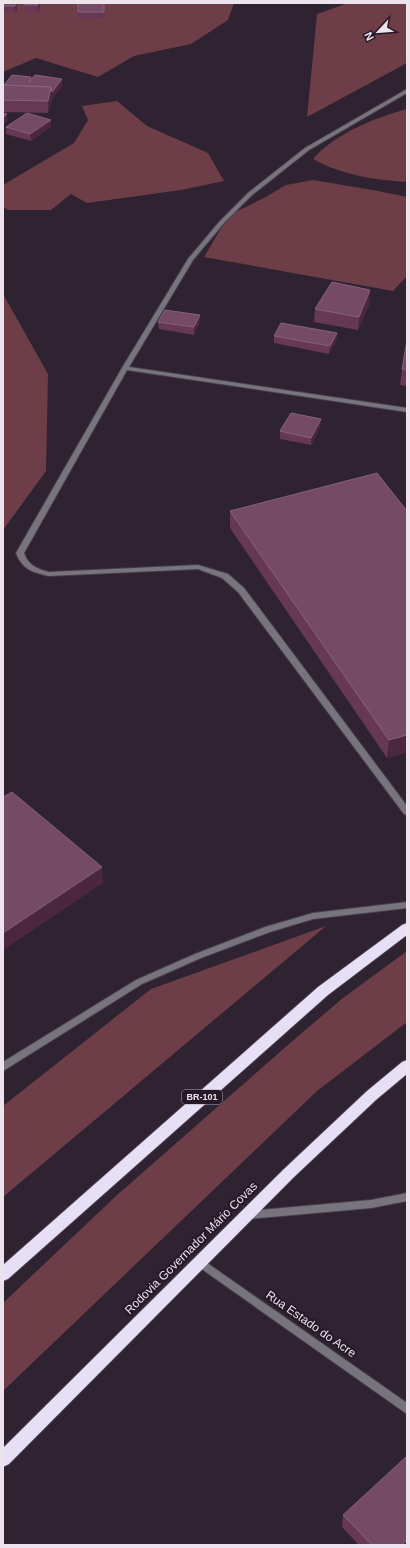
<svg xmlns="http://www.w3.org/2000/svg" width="410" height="1548" viewBox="0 0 410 1548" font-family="Helvetica,sans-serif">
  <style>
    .green { fill: #6e3e48 }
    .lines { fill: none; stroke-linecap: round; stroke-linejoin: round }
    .lane-casing { stroke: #493d4b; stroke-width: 2 }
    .street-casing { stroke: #493d4b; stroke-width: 2 }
    .highway-casing { stroke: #493d4b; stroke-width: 2 }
    .lane { fill: #77747d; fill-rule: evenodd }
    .street { fill: #77747d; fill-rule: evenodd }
    .highway { fill: #e7dff6; fill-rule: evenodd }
    .wall { fill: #663854 }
    .shaded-wall { fill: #4a273f }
    .building { fill: #744a65; stroke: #87627a }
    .labels { text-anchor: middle; stroke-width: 4; stroke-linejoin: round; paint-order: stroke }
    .shield { fill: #251927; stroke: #b0a6b2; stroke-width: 1 }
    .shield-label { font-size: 9px; font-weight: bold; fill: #ece3ed }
    .near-street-label { font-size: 12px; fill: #ece3ed; stroke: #251927 }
  </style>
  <rect width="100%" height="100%" fill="#2f2231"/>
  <!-- green -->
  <path class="green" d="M3,3H234L228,20L191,44L134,56L98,77L36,58L3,72Z
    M348,3H407V63L307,117L317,14Z
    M117,101L147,126L208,153L224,181L181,190L87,203L71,194L51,210H8L3,207V185L74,143L88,120L82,106Z
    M407,109V182C375,180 341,175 313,159C336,133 374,118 407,109Z
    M313,180L378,191L407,197V276L393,291L204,257L229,215L264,198L286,185Z
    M3,294L48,374L46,471L3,530Z
    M326,926L3,1197V1106L151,989Z
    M407,951V1022L317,1091L3,1391V1303L116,1196L297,1037L343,998Z"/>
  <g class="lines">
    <!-- lane casing -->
    <g class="lane-casing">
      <path id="lane" d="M407,89V93L309,150L252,195L224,223L193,260L129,367L407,408V412L127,370L24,553C28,565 37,569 49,572L198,565L228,574L244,588L407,806V815L404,814L238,592L222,578L198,569L49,576C32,572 23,570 16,553L122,368L188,259L220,221L248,193L305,148Z
        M407,902V908L313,919L270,932L201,958L142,984L3,1071V1062L136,980L195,954L265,927L313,913Z
        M407,1193V1201L371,1208L248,1219L245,1218L243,1215L245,1212L248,1211L371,1200Z"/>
    </g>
    <!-- street casing -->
    <g class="street-casing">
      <path id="street" d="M200,1258L407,1403V1414L196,1265L195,1262L196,1259Z"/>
    </g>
    <!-- highway casing -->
    <g class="highway-casing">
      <path id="highway" d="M407,923V935L328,995L8,1279L3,1281V1265L318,987L402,925Z
        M407,1060V1074L377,1099L294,1177L9,1464L3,1467V1448L284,1169L367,1091L402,1062Z"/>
    </g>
    <!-- lane -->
    <use href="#lane" class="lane"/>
    <!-- street -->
    <use href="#street" class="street"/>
    <!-- highway -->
    <use href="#highway" class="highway"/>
  </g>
  <!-- wall -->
  <path class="wall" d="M3,3H16L17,9L16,13H3Z
    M40,3L39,12H25V5Z
    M78,3H104V18L78,19Z
    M31,77V78L62,79V86L52,99L48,113L3,112V85Z
    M6,127H51L31,141L6,134Z
    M370,290V303L358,330L314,322L315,309Z
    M158,322H200L194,335L159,329Z
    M337,333L336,341L329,354L274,343V336Z
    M407,340V386L400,385L402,369Z
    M320,427L311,445L280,439V431Z
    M230,511L407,752L387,758L230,528Z
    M343,1515L407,1545H359L342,1527Z"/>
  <!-- shaded-wall -->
  <path class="shaded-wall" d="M16,3L17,9L16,13L15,6Z
    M38,3H40L39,12L38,5Z
    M62,79V86L52,99L48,113V101L51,87Z
    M7,114L8,121L3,125V118Z
    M51,120V127L31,141L30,134Z
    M370,290V303L358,330L359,317Z
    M200,315V322L194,335V327Z
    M337,333L336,341L329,354L330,346Z
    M321,419L320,427L311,445V438Z
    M407,735V752L387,758L389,740Z
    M102,867L103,883L3,950V933Z
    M407,1540V1545H402Z"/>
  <!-- building -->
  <path class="building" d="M3,3H16L15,6H3Z
    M25,3H38V5H25Z
    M78,3H104V12H78Z
    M12,75L31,77L29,82L35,75L62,79L52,92L51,87L4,85Z
    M3,85L51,87L48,101L3,100Z
    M3,113L7,114L3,118Z
    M27,113L51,120L30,134L6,127Z
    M332,282L370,290L359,317L315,309Z
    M165,310L200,315L194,327L158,322Z
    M281,323L337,333L330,346L274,336Z
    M407,340V370L402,369Z
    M291,413L321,419L311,438L280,431Z
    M377,473L407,511V735L389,740L230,511Z
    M12,792L102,867L3,933V797Z
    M407,1456V1540L402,1545H372L343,1515Z"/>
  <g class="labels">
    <!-- shield labels -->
    <rect class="shield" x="182" y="1090" width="40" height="14" rx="3"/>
    <g class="shield-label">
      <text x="202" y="1100">BR-101</text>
    </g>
    <!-- near-street labels -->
    <g class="near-street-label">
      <text transform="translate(191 1248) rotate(-45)" y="4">Rodovia Governador Mário Covas</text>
      <text transform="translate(311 1324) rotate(35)" y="4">Rua Estado do Acre</text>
    </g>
  </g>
  <!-- border -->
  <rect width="410" height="1548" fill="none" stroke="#ece3ed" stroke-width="8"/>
  <!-- north arrow -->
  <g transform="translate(378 32) rotate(244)" stroke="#251927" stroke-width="3" paint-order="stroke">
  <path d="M0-3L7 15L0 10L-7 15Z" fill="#ece3ed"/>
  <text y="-6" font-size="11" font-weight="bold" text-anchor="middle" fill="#ece3ed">N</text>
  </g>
</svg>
